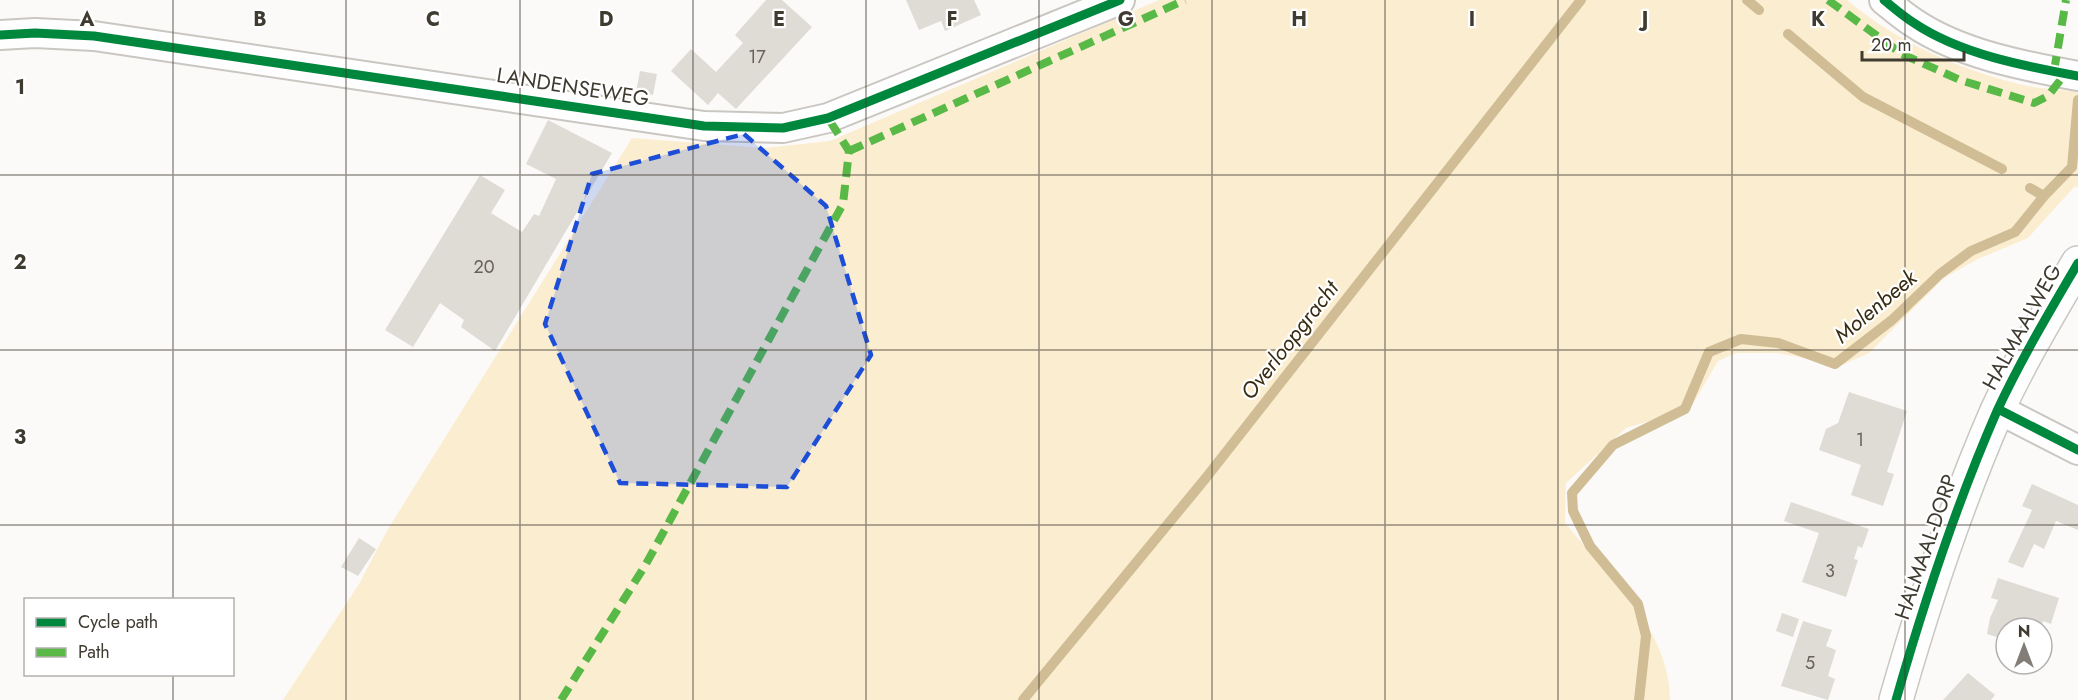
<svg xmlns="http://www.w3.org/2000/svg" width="2078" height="700" viewBox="0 0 2078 700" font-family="Jost,sans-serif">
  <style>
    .green { fill: #fbedcf }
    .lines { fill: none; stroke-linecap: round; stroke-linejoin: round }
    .stream { stroke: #d0bd95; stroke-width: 10 }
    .building { fill: #dfdcd6 }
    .minor-casing { stroke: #cac7c2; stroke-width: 32 }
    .tertiary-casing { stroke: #cac7c2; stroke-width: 36 }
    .minor { stroke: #fffefe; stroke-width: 28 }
    .tertiary { stroke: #fffefe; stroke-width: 33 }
    .quiet { stroke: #58b947; stroke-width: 8; stroke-dasharray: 15 8; stroke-linecap: butt }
    .cycleway-casing { stroke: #fff; stroke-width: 13 }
    .cycleway { stroke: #00873e; stroke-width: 9 }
    .marked { fill: #1d4ed8; fill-opacity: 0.2; stroke: #1d4ed8; stroke-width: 4.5; stroke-dasharray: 12 8; stroke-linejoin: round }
    .grid { fill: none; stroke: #403b31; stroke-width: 1.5; stroke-opacity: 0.55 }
    .labels { text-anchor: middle; stroke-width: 4.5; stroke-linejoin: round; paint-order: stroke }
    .number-label { font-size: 18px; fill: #68635a }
    .street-label { font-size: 21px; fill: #403b31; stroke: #fff }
    .water-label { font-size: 22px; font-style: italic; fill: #382d12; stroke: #fff }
    .grid-label { font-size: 20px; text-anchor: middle; font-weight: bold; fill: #403b31; stroke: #fff; stroke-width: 4.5; stroke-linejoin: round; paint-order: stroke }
  </style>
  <rect width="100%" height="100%" fill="#fcfaf8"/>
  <!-- green -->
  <path class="green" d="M1159,0H1847C1897,42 1956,68 2019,84C2038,89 2059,89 2078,92V188L2075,186L2028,238L1978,259L1944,278L1869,353L1842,365L1777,353H1736L1718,361L1690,409L1626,428L1566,483L1565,523C1607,574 1670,629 1670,700H283L359,584L388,529L632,138L765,148L830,141Z"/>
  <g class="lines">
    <!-- stream -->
    <path class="stream" d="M1747,0L1759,10
      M1788,34L1863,97L2002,169
      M2030,188L2044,196
      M1023,700L1205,479L1581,0
      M1639,700L1646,636L1638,604L1590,546L1573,511L1572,493L1613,445L1685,409L1709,352L1741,339L1778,343L1835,364L1892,320L1940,274L1971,251L2015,232L2044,196L2072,167L2078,100"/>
  </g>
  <!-- building -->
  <path class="building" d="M766,0H782L812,27L736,109L718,93L708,105L671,71L691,49L716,72L743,43L735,35Z
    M906,0H974L981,15L945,31L941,21L919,30Z
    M640,71L657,74L653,95L636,92Z
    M548,120L612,153L495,351L461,327L464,320L440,303L413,347L385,330L480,175L505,190L491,213L522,232L534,214L539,216L556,179L526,164Z
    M1849,392L1907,411L1887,472L1894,474L1883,506L1851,495L1861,465L1819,450L1826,429L1838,423Z
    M2032,484L2078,505V530L2056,521L2044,549L2034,544L2023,568L2008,562L2032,510L2022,506Z
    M1791,502L1869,529L1862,548L1858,546L1854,559L1858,560L1846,597L1802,582L1819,533L1784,521Z
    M359,538L376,549L358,576L341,567Z
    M1998,578L2059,598L2051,624L2043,621L2041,628H2006V640L1987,634L1990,618L1998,600L1991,598Z
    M1782,613L1799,619L1793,637L1776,631Z
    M1803,621L1832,630L1826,646L1836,650L1828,676L1835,679L1828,700L1781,686Z
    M1968,673L1995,695L1991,700H1943Z"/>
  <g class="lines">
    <!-- minor casing -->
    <g class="minor-casing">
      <path id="minor" d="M1884,0C1894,8 1903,16 1914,23C1960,54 2024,66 2078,76
        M0,35L35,33L94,36L704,126L783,128L828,118L1120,0
        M1998,409L2078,450"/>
    </g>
    <!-- tertiary casing -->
    <g class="tertiary-casing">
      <path id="tertiary" d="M1896,700C1924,602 1956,505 1997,411C2020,361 2050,311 2078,263"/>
    </g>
    <!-- minor -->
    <use href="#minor" class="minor"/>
    <!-- tertiary -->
    <use href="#tertiary" class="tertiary"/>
    <!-- quiet -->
    <path class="quiet" d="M1828,0L1902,54L1960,80L2034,103L2048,96L2065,74
      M2054,71L2066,0
      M849,151L1185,0
      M561,700L646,564L843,204L849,151L828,118"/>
    <!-- cycleway casing -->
    <g class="cycleway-casing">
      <path id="cycleway" d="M1884,0C1894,8 1903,16 1914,23C1960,54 2024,66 2078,76
        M0,35L35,33L94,36L704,126L783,128L828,118L1120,0
        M1998,409L2078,450
        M1896,700C1924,602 1956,505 1997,411C2020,361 2050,311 2078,263"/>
    </g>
    <!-- cycleway -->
    <use href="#cycleway" class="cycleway"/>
  </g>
  <!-- marked area -->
  <path class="marked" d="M744,134L826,206L871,355L787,487L620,483L545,324L592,174Z"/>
  <!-- grid -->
  <path class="grid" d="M173,0V600M346,0V700M520,0V700M693,0V700M866,0V700M1039,0V700M1212,0V700M1385,0V700M1558,0V700M1732,0V700M1905,0V700M0,175H2078M0,350H2078M0,525H2078M173,674V700"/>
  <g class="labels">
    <!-- number labels -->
    <g class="number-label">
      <text x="757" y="63">17</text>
      <text x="484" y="273">20</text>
      <text x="1860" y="446">1</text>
      <text x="1830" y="577">3</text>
      <text x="1810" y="669">5</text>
    </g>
    <!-- street labels -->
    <g class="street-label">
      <text transform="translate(573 87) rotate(9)" y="7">LANDENSEWEG</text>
      <text transform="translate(2022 327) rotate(-61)" y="7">HALMAALWEG</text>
      <text transform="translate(1926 547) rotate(-71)" y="7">HALMAAL-DORP</text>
    </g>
    <!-- water labels -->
    <g class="water-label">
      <text transform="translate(1875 306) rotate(-40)" y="8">Molenbeek</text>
      <text transform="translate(1289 340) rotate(-52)" y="8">Overloopgracht</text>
    </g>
  </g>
  <g class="grid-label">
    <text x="87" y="26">A</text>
    <text x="260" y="26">B</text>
    <text x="433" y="26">C</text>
    <text x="606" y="26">D</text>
    <text x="779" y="26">E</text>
    <text x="952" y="26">F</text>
    <text x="1126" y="26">G</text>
    <text x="1299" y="26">H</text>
    <text x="1472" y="26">I</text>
    <text x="1645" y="26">J</text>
    <text x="1818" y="26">K</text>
    <text x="20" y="94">1</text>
    <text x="20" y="269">2</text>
    <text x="20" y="444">3</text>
  </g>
  <!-- legend -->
  <rect x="24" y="598" width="210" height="78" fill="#ffffff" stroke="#b3b1ad" stroke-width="1.5"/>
  <rect x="36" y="618" width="30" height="9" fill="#00873e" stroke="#b3b1ad" stroke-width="1.5"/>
  <text x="78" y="628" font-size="18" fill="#403b31">Cycle path</text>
  <rect x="36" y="648" width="30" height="9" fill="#58b947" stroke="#b3b1ad" stroke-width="1.5"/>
  <text x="78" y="658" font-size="18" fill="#403b31">Path</text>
  <!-- north arrow -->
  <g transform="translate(2024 646)"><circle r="28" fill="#ffffff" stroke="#b3b1ad" stroke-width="1.5"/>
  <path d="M0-4.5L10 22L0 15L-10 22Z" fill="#827e77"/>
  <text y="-9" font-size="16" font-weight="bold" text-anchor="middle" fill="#403b31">N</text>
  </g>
  <!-- scale -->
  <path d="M1862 51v9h102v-9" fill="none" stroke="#403b31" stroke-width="3"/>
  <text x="1871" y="51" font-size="18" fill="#403b31" stroke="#ffffff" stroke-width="4.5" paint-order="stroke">20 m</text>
</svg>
